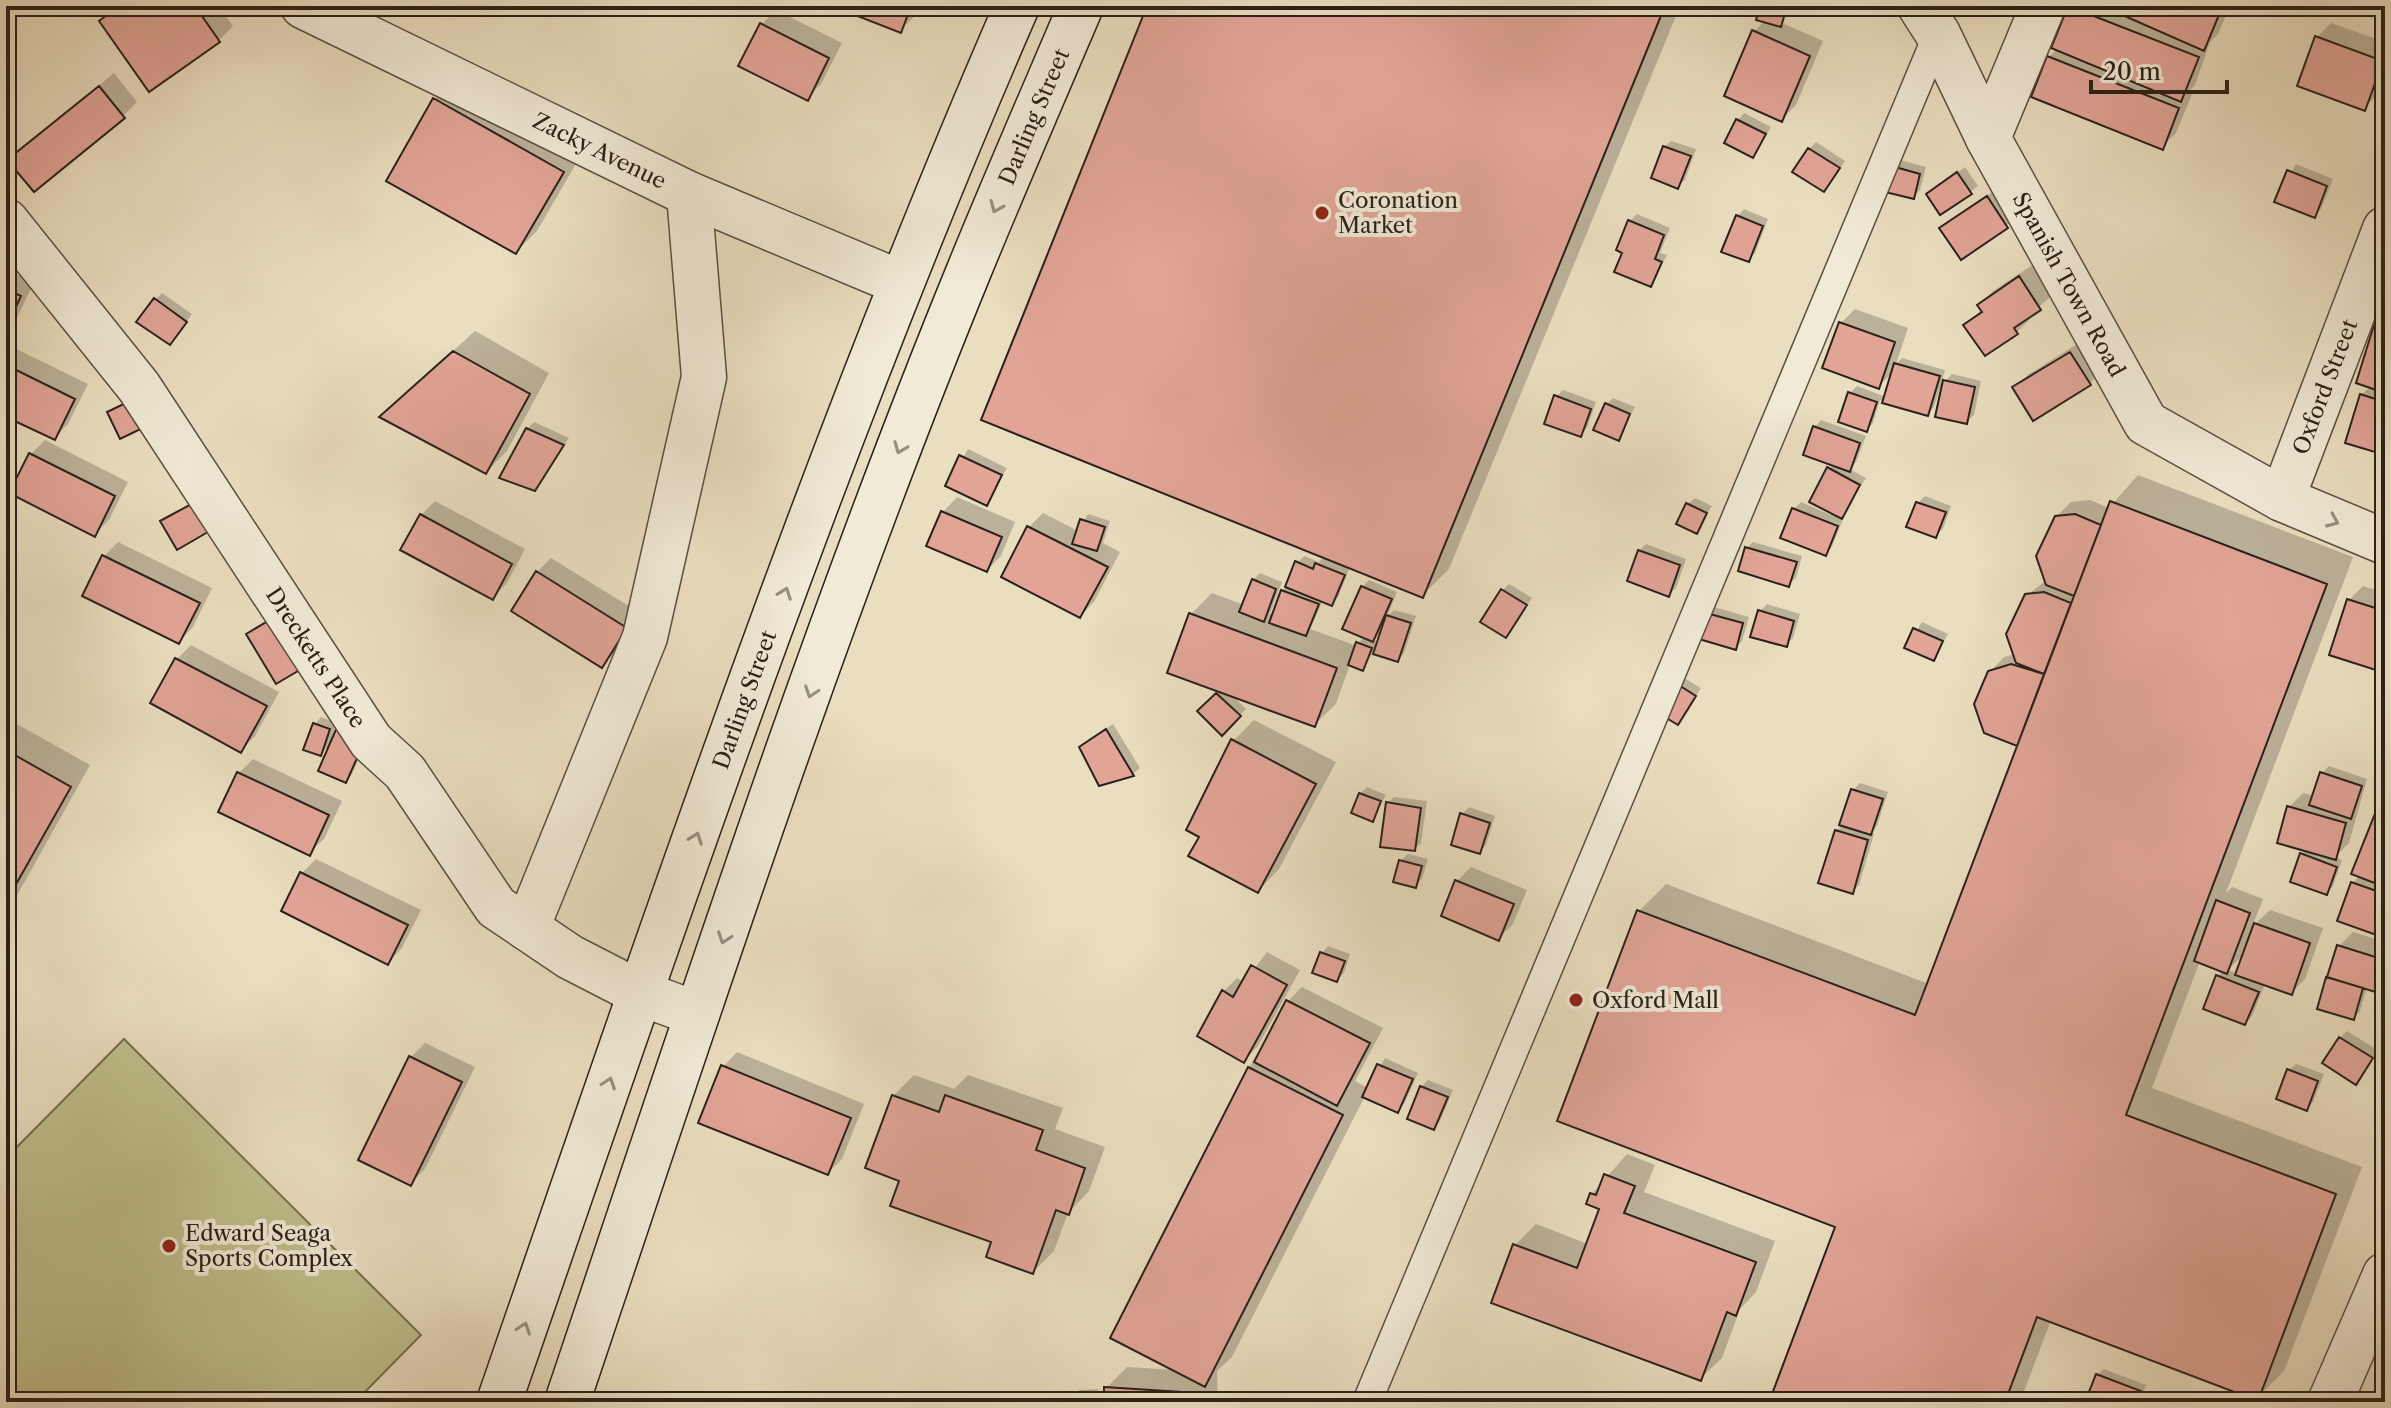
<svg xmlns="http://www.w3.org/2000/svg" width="2391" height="1408" viewBox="0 0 2391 1408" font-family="'Libre Caslon Text',serif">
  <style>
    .green { fill: #bfbf8d; stroke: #747053; stroke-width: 2 }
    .shadow { fill: #0003; fill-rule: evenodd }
    .building { fill: #e1a497; stroke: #2a2119; stroke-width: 2 }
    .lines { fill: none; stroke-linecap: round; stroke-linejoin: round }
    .lane-casing { stroke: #5a5043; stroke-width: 31 }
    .street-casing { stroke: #5a5043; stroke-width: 47 }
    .secondary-casing { stroke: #2a2119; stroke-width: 47 }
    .lane { stroke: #f1ead6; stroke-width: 28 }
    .street { stroke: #f1ead6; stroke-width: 44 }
    .secondary { stroke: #f1ead6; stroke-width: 44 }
    .oneway { stroke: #979081 }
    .poi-dot { fill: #8f2418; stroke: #f1ead6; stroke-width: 3 }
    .labels { text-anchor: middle; stroke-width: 8; stroke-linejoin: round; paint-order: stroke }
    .street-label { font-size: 22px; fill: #2a2119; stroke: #f1ead6 }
    .poi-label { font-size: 22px; fill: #2a2119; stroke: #f1ead6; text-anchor: start }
  </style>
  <rect width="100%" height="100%" fill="#eadec0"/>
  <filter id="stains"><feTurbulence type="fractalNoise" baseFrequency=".0025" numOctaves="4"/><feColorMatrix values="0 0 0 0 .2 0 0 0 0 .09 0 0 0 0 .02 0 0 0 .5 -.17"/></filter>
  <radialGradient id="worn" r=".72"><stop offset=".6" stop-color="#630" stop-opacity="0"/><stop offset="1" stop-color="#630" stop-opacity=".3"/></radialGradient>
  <!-- green -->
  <path class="green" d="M124,1039L421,1335L355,1402H6V1158Z"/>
  <!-- shadow -->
  <path class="shadow" d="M116,6H219L233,26L219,40L149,89L101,21Z
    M835,6H918L915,16L900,30Z
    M1149,6H1680L1449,569L1422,596L1350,567L1338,597L1332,604L1323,600L1310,629L1357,646L1365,636L1362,587L1369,580L1397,592L1387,617L1394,610L1416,616L1404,653L1398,660L1373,652L1363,668L1350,664L1336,704L1314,725L1231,694L1246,709L1222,733L1200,711L1221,690L1191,614L1212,593L1244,605L1253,580L1260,573L1282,582L1270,614L1274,616L1280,598L1277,596L1287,586L1297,563L1304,556L1319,562L1325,556ZM1384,629L1379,642L1373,640Z
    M1762,6H1791L1782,23L1823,41L1796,105L1782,119L1754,32L1765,20Z
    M2070,6H2230L2218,34L2210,42L2195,85L2188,92L2192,94L2176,133L2162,147L2049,57L2057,49L2053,47Z
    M776,10L842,43L821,84L807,98L762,24Z
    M2331,23L2385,42V76L2378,94L2364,108L2317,37Z
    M114,73L137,102L123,116L10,160Z
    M456,78L584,150L537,231L516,252L389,180L435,99Z
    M1744,113L1771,127L1753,156L1738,120Z
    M1671,141L1696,149L1685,180L1678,186L1664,147Z
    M1816,142L1845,161L1830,183L1809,149Z
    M1896,159L1926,167L1920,190L1913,197L1883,190Z
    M2296,164L2333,179L2321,209L2314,216L2276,200Z
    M1965,167L1978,186L1941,212L1935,188Z
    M1994,191L2014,220L1961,257L1948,222Z
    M1744,209L1768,219L1755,253L1748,260L1724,250L1738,216Z
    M1637,214L1670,228L1660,253L1667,255L1650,285L1625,252L1630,221Z
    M2034,264L2054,294L2029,315L2031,318L2017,332L1985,354L1966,325L1982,309L1979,305L1993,291Z
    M6,269L34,282L15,322L6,331Z
    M162,293L192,314L176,336L155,300Z
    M1855,309L1908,328L1896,364L1902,358L1945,370L1941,385L1952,374L1981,381L1974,415L1967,421L1940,389L1934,407L1928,414L1880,400L1873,423L1866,430L1850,393L1857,386L1886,397L1893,372L1879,386L1841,323Z
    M2382,319L2385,320V453L2361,395L2371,386L2376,326Z
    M475,331L549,373L507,451L486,472L403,396Z
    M2085,339L2104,369L2090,383L2034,418L2015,388L2029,374Z
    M6,344L88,384L68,424L54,438L6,414Z
    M1563,390L1596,402L1587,428L1580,435L1556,397Z
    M1613,398L1635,407L1618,438L1607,404Z
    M1821,420L1866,436L1856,462L1849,469L1866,478L1840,518L1843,519L1832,547L1825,554L1783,537L1794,509L1801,502L1831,515L1832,512L1829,469L1834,464L1815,427Z
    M534,422L569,438L534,489L527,429Z
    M45,440L128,482L109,520L95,534L12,492L31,454Z
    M968,449L1007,468L987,503L947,485Z
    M2138,475L2353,557L2226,893L2232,887L2263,899L2252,927L2270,910L2323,928L2305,979L2291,993L2265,984L2252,1016L2245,1023L2218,976L2224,970L2200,961L2152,1088L2362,1167L2284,1371L2257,1398L2051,1320L2020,1402H1771L1838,1226L1639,911L1666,884L1929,984L2022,737L2016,744L1990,672L2004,657L2015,654L2027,595L2047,580L2056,517L2071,502L2090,500L2109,508ZM2245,953L2238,974L2228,970Z
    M1925,496L1951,506L1943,529L1936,535L1918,503Z
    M957,497L1015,522L1001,556L987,570L928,545L943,512Z
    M1695,498L1712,506L1696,531L1688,504Z
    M435,501L525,549L507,583L493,598L421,515Z
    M1043,513L1078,531L1088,514L1110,521L1103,543L1120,552L1094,602L1080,616L1029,527Z
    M118,542L212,588L193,627L179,642L85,595L104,556Z
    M1753,542L1802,556L1796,578L1789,584L1746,549Z
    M1646,544L1686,559L1676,588L1669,594L1639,551Z
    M551,558L640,613L616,651L602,665L537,572Z
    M1509,584L1532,598L1506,635L1502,591Z
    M2363,586L2385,593V671L2349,600Z
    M1767,604L1800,614L1793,638L1786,644L1760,611Z
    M1714,607L1749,617L1742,641L1736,648L1708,614Z
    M1922,622L1948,634L1934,658L1907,647Z
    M191,645L279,692L255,736L241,750L153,703L177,659Z
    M1674,672L1701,688L1677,723Z
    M321,717L336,723L329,746L320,754L315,724Z
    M6,718L90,765L6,915Z
    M1254,720L1336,762L1279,869L1258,891L1202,836L1233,741Z
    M346,721L370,733L352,774L345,781Z
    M1113,724L1140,768L1133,774L1100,783L1081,747Z
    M253,759L342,801L324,839L309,853L239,773Z
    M2329,766L2367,779L2349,843L2335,857L2342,860L2333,886L2326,893L2302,854L2306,849L2289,807L2303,793L2314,796L2322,773Z
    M1860,783L1888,792L1877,826L1870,833L1874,834L1859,885L1852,892L1836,831L1844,824L1853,790Z
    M1367,787L1386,795L1372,819L1360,794Z
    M2385,796V935L2353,883L2360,875Z
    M1394,797L1427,801L1421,843L1415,849L1388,803Z
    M1469,807L1495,816L1486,845L1480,852L1462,814Z
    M1408,854L1428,859L1422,879L1415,886L1401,861Z
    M316,859L421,910L402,948L388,963L283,910L302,873Z
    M1471,867L1527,890L1513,924L1499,938L1457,881Z
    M2353,932L2385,942V993L2367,987L2360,1011L2354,1017L2328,978L2339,946Z
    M1328,946L1350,954L1344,973L1337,980L1322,953Z
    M1267,952L1300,970L1258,1046L1244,1060L1223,992L1237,978L1244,982Z
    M1302,987L1383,1028L1355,1081L1368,1088L1385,1058L1418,1073L1404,1104L1397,1110L1365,1096L1232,1357L1217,1371L1218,1402H1106V1388L1127,1367L1176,1370L1249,1068L1288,1001Z
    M2347,1031L2379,1051L2356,1083L2340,1038Z
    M425,1043L475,1067L425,1169L411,1183V1057Z
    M737,1052L864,1104L842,1159L828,1173L723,1067Z
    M2296,1064L2324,1074L2313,1102L2307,1109L2289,1070Z
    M914,1075L954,1089L968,1075L1063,1108L1055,1129L1105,1147L1089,1191L1068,1213L1054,1251L1033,1272L994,1241L893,1096Z
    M1428,1080L1453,1090L1440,1121L1434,1128L1421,1087Z
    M1627,1154L1655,1165L1644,1192L1775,1241L1756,1292L1740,1309L1722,1358L1700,1379L1515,1245L1536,1224L1588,1244L1602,1208L1592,1194Z
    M2104,1369L2146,1385L2140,1402H2087L2097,1375Z
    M1098,1389V1402H1066L1079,1390Z"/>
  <!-- building -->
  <path class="building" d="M119,6H195L220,42L149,92L99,21Z
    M832,6H911L901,33Z
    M1147,6H1665L1423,598L981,420Z
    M1760,6H1787L1781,27L1756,20Z
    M2068,6L2199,57L2181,102L2051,48Z
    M2102,6H2211L2221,10L2204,51Z
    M760,23L829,58L808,101L738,66Z
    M1752,30L1810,56L1782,122L1724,96Z
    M2315,36L2383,61L2365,111L2297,86Z
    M2047,56L2179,108L2163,150L2031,97Z
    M99,86L125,118L34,192L7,160Z
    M433,98L564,172L516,254L386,181Z
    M1736,119L1766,134L1753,158L1724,143Z
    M1663,146L1691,156L1678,189L1651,178Z
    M1808,148L1840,168L1824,192L1792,172Z
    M1888,165L1920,174L1914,199L1881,191Z
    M2287,170L2327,186L2315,218L2274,202Z
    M1957,172L1972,194L1940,215L1926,194Z
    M1987,196L2008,228L1961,260L1939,228Z
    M1736,215L1763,226L1749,262L1721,252Z
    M1628,220L1664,235L1655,259L1662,262L1651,287L1614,272L1622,253L1616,250Z
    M2019,276L2041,310L2014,328L2018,334L1985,356L1963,325L1982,312L1977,305Z
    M6,289L21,296L6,328Z
    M154,298L187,322L170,345L136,322Z
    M1839,322L1895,342L1879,389L1822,368Z
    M2374,325L2385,328L2382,392L2356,383Z
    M453,351L530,394L486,474L379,417Z
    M2070,352L2091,385L2033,421L2012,387Z
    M1894,363L1940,376L1928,416L1882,403Z
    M6,365L75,399L55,440L6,417Z
    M1943,380L1975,387L1967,424L1935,417Z
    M1848,392L1877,402L1867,432L1838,422Z
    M2360,394L2385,402V455L2345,443Z
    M1554,395L1591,409L1581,437L1544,424Z
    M136,398L149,425L120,439L107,412Z
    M1605,403L1630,414L1619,441L1593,430Z
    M1813,426L1860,443L1850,472L1803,455Z
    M526,428L564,445L535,491L499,478Z
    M29,453L115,496L95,537L9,493Z
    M959,455L1002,475L987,506L945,486Z
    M1827,467L1860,485L1842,519L1809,502Z
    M197,501L213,529L177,550L160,521Z
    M2110,501L2327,584L2126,1115L2336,1194L2258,1401L2037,1317L2005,1402H1769L1835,1227L1557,1121L1637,910L1915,1015Z
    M1916,502L1946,512L1936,538L1906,527Z
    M1686,503L1707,513L1697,534L1676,524Z
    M1792,508L1838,526L1826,556L1780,538Z
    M941,511L1002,537L987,572L926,546Z
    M420,514L512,564L493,600L400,550Z
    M2075,514L2101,525L2074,596L2046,585L2036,556L2055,516Z
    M1080,519L1105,527L1097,551L1072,544Z
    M1027,526L1108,567L1080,618L1001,577Z
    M1745,547L1797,562L1789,587L1738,571Z
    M1638,550L1680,565L1669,597L1627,581Z
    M102,555L200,603L179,644L82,596Z
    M1295,561L1313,569L1315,563L1345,575L1332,606L1285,587Z
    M536,571L627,628L602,668L511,611Z
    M1252,579L1276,589L1264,622L1239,612Z
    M1361,586L1392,599L1373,642L1342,629Z
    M1501,589L1527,605L1506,638L1480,622Z
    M1281,590L1319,604L1306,636L1269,623Z
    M2044,592L2071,603L2044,674L2016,663L2006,634L2025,594Z
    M2347,599L2385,611V673L2329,655Z
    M1758,610L1794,621L1787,647L1750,637Z
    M1189,613L1337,668L1315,727L1167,673Z
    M1706,613L1743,623L1736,650L1699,639Z
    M1386,615L1411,623L1398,662L1373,654Z
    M273,618L303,668L276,684L246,634Z
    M1913,628L1943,641L1934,661L1904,648Z
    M1356,642L1372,648L1363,671L1348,665Z
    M175,658L267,706L241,753L150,703Z
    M2011,664L2044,674L2017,746L1984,733L1974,704L1988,671Z
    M1666,677L1696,696L1678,725L1648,707Z
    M1216,693L1241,716L1222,736L1197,711Z
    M313,723L330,729L321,756L303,750Z
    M337,727L365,740L346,783L318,771Z
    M1106,729L1134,776L1099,786L1079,747Z
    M1231,739L1316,784L1258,893L1188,856L1199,837L1186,830Z
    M6,750L71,787L6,902Z
    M237,772L329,815L310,856L218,812Z
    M2320,772L2362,786L2351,819L2309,805Z
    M1851,789L1883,799L1871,835L1839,825Z
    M1359,793L1381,801L1373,822L1351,813Z
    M2382,796L2385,797V887L2351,874Z
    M1386,802L1421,808L1415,851L1380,847Z
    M2287,806L2346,823L2336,860L2277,843Z
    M1460,813L1490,823L1480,854L1451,845Z
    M1835,830L1868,840L1853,894L1818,883Z
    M2300,853L2337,867L2327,895L2290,882Z
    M1399,860L1422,866L1416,888L1393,882Z
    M300,872L408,925L388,965L281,911Z
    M1455,880L1514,904L1499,941L1441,916Z
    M2351,882L2385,894V938L2337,921Z
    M2216,900L2250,913L2227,974L2194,961Z
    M2254,923L2310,943L2292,995L2235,975Z
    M2337,945L2385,960V995L2327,977Z
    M1320,952L1345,961L1337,982L1312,973Z
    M1251,965L1287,985L1244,1063L1197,1036L1222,990L1233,997Z
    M2216,975L2259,992L2245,1025L2203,1009Z
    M2326,977L2363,988L2354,1020L2317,1009Z
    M1286,1000L1370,1043L1337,1106L1254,1062Z
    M2339,1037L2373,1058L2356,1085L2322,1063Z
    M409,1056L462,1082L411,1186L358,1160Z
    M1377,1064L1413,1079L1398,1113L1362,1097Z
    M721,1065L851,1118L828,1175L698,1123Z
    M1248,1067L1343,1115L1205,1387L1110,1338Z
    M2287,1069L2318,1081L2307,1111L2276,1099Z
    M1420,1086L1448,1097L1434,1130L1407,1119Z
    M892,1095L939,1112L945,1095L1043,1130L1036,1150L1085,1168L1069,1215L1056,1210L1033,1274L986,1257L991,1242L890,1206L899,1181L865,1168Z
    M1604,1174L1635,1186L1624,1213L1756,1262L1736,1316L1727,1312L1701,1381L1491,1303L1513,1244L1577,1268L1599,1209L1586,1204L1590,1193L1596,1195Z
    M2385,1370V1402H2373Z
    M2096,1374L2141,1391L2137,1402H2085Z
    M1104,1387L1197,1393V1402H1104Z
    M1092,1395V1402H1070V1396Z"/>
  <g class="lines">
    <!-- lane casing -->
    <g class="lane-casing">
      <path id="lane" d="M1367,1402L1938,34"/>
    </g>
    <!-- street casing -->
    <g class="street-casing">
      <g id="street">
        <path id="s1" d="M303,6L689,194L901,283"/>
        <path id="s2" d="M1920,6L1938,34L1988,138L2146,423L2282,499L2385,542"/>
        <path d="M1988,138L2043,6"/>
        <path id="s3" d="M6,221L139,387L371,741L405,772L496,907L570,957L640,993L697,1014"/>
        <path id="s4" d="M2282,499L2385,229"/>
        <path d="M527,928L645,637L704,377L689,194"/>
        <path d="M2330,1402L2385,1275"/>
      </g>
    </g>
    <!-- secondary casing -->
    <g class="secondary-casing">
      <g id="secondary">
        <path id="s5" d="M499,1402C661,933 819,461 1017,6"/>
        <path id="s6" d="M567,1402C695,1022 818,639 970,268C1006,180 1044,93 1081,6"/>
      </g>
    </g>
    <!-- lane -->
    <use href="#lane" class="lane"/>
    <!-- street -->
    <use href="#street" class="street"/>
    <!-- secondary -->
    <use href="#secondary" class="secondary"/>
  </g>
  <!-- one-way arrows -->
  <defs><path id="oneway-chevron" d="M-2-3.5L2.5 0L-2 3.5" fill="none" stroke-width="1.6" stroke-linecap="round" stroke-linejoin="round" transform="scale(2)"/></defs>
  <g class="oneway">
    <use href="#oneway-chevron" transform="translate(996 207) rotate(113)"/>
    <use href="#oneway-chevron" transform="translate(900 448) rotate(111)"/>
    <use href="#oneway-chevron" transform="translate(2333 521) rotate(23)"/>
    <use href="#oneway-chevron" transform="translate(785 593) rotate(-70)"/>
    <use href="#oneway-chevron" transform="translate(811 692) rotate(109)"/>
    <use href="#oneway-chevron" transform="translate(696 838) rotate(-70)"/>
    <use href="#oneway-chevron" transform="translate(724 938) rotate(109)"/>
    <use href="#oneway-chevron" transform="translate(609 1083) rotate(-71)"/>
    <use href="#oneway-chevron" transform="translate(524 1328) rotate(-71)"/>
  </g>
  <!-- markers -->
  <g class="poi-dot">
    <circle cx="1322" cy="213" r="8"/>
    <circle cx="1576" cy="1000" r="8"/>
    <circle cx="169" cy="1246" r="8"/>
  </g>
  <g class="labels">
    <!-- street labels -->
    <g class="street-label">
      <text dy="8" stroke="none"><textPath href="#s6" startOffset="1368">Darling Street</textPath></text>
      <text dy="8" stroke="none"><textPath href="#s1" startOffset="330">Zacky Avenue</textPath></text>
      <text dy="8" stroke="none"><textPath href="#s2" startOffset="316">Spanish Town Road</textPath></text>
      <text dy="8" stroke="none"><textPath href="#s4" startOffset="120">Oxford Street</textPath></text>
      <text dy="8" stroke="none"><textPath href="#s3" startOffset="536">Drecketts Place</textPath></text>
      <text dy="8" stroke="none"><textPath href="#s5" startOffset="744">Darling Street</textPath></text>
    </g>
    <!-- poi labels -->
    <g class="poi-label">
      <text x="1338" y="208">Coronation<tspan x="1338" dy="25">Market</tspan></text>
      <text x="1592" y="1008">Oxford Mall</text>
      <text x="185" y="1241">Edward Seaga<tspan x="185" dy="25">Sports Complex</tspan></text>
    </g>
  </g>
  <!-- margin -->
  <rect width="2391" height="1408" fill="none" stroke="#eadec0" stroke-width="32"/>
  <rect x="8" y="8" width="2375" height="1392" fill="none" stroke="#2a2119" stroke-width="4"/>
  <rect x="16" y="16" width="2359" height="1376" fill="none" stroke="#2a2119" stroke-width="2"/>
  <!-- scale -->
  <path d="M2091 80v12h136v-12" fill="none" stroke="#2a2119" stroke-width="4"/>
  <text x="2103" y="80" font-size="24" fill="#2a2119" stroke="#f1ead6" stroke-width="6" paint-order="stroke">20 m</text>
  <rect width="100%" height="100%" filter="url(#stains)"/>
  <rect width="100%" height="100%" fill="url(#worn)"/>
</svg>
